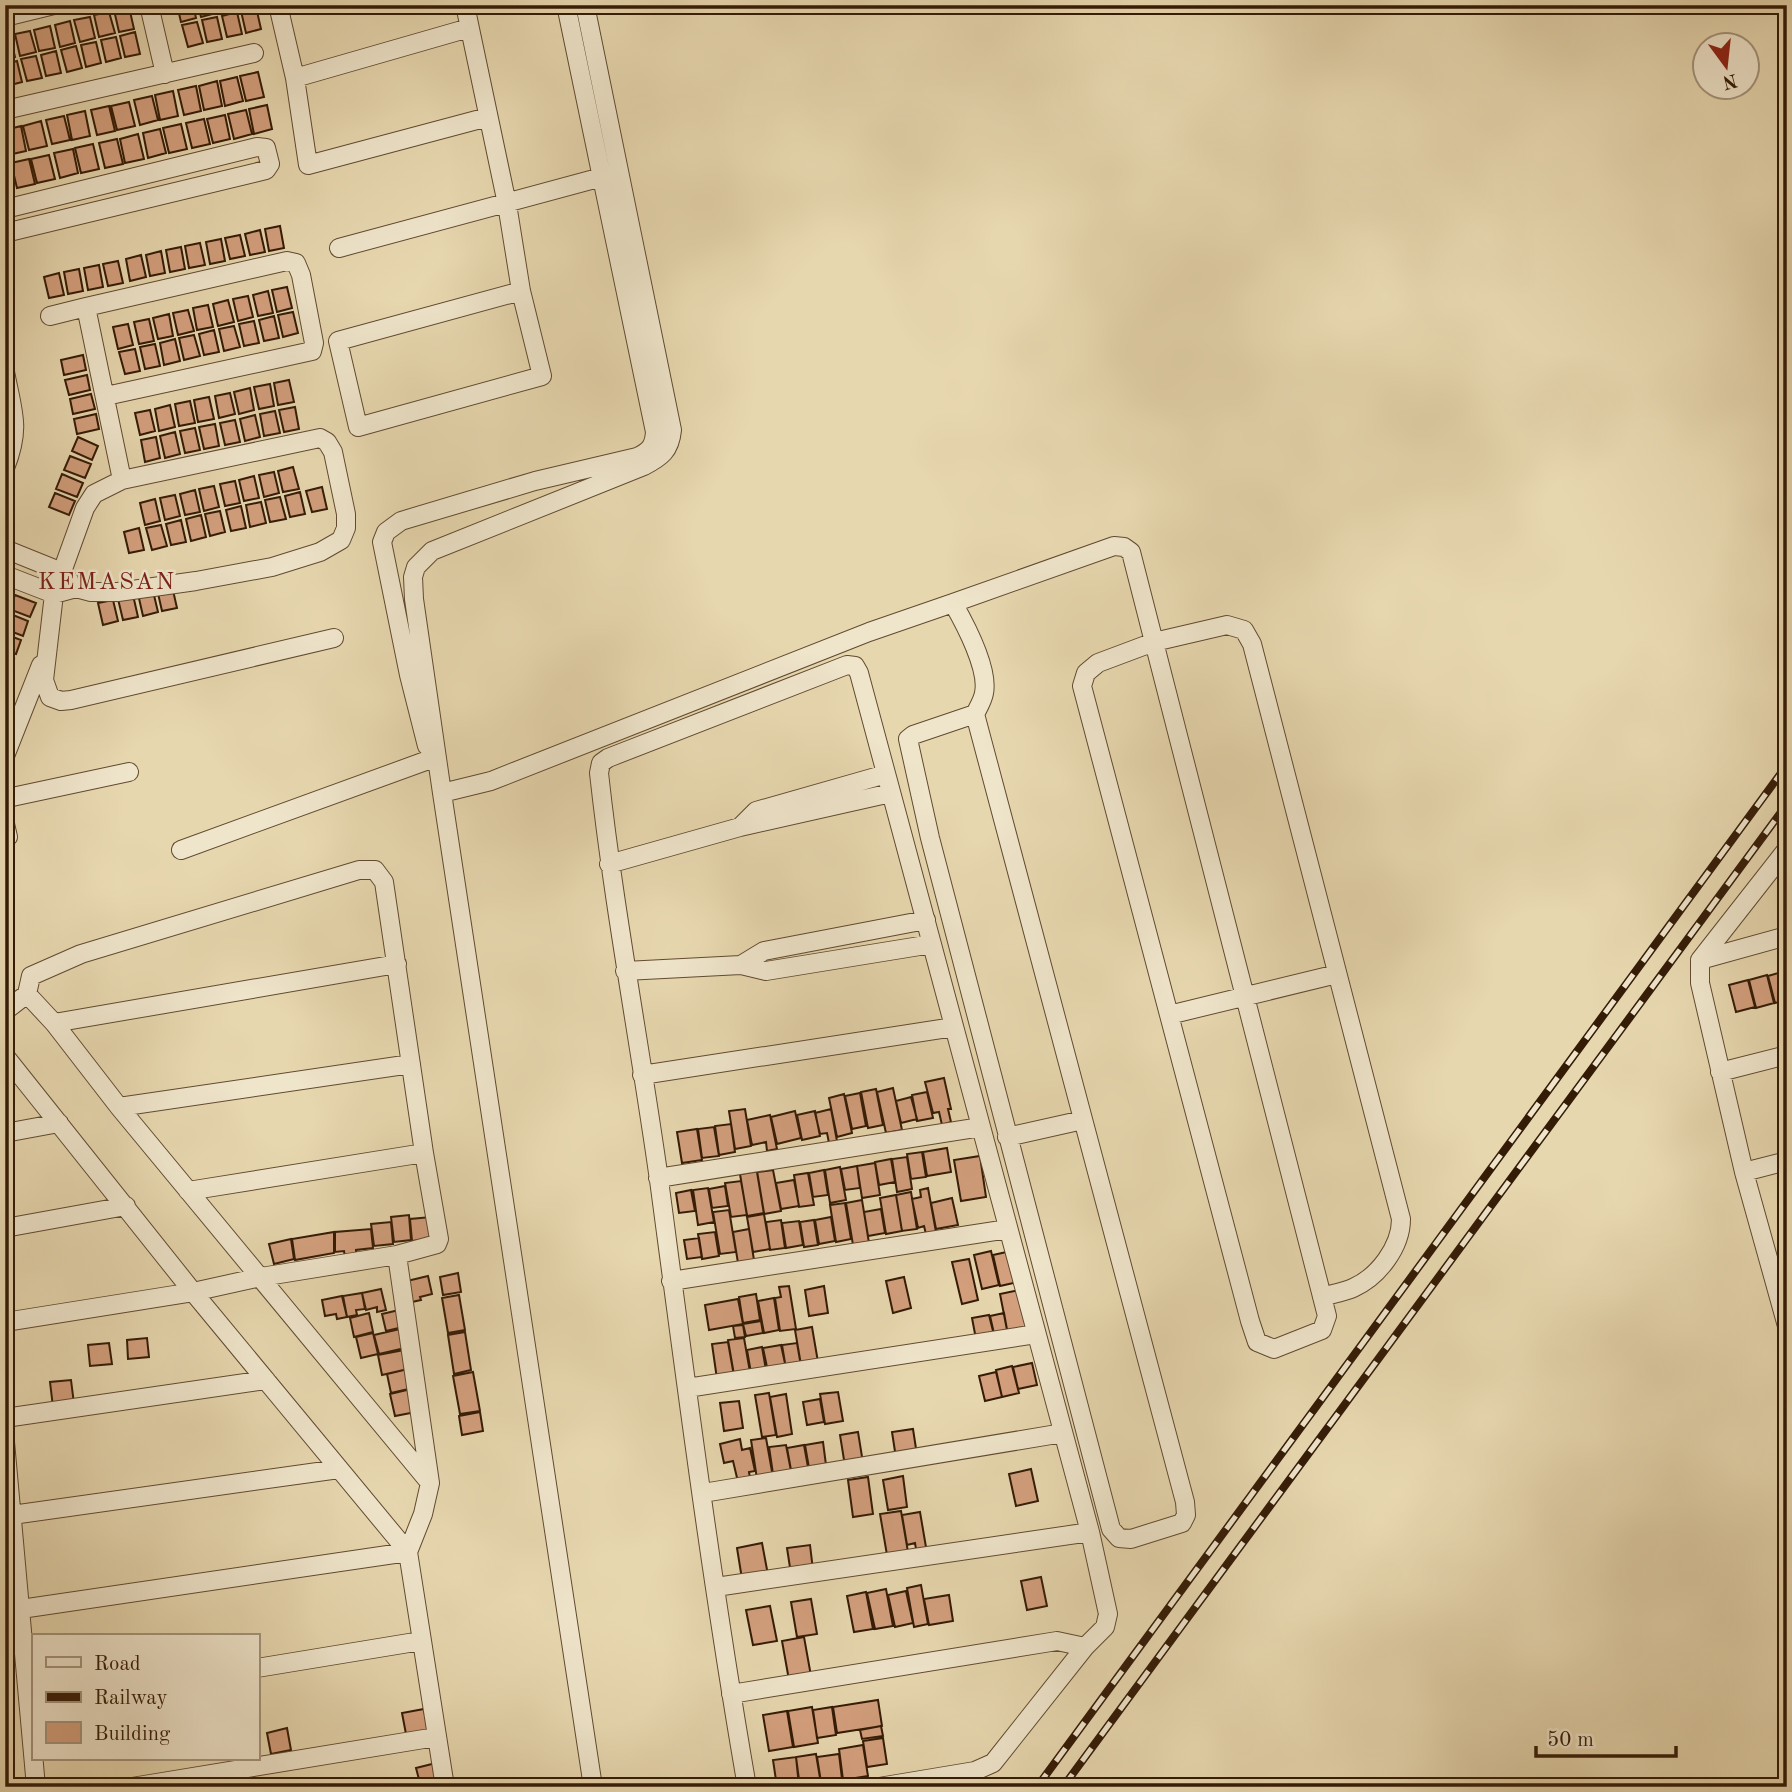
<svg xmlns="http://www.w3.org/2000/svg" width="1792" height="1792" viewBox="0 0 1792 1792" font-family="'Old Standard TT',serif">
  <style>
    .building { fill: #d39f7d; stroke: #341b06; stroke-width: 2 }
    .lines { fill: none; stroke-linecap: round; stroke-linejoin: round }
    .street-casing { stroke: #614a30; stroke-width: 20 }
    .street { stroke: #efe5cb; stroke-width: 18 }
    .rail-casing { stroke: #341b06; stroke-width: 8 }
    .rail { stroke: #efe5cb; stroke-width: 5; stroke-dasharray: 16; stroke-linecap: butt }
    .labels { text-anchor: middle; stroke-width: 5; stroke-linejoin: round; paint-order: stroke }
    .quarter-label { font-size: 24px; letter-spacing: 2px; fill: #7a1f14; stroke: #efe5cb }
  </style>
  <rect width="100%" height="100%" fill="#e7d7af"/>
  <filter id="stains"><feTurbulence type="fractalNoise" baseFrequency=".00286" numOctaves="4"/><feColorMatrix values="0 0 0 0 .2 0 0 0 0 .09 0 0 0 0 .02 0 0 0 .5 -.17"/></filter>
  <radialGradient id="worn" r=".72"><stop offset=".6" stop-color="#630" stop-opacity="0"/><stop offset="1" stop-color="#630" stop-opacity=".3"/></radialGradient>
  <!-- building -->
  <path class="building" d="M177,5H193L196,18L181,22Z
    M198,5H214L216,13L201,17Z
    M219,5H235L236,8L220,12Z
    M129,7L134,29L119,32L114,10Z
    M256,7L261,29L246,33L241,11Z
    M109,12L115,33L99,37L94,15Z
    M237,12L242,34L227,37L222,16Z
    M90,17L95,38L80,42L74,20Z
    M217,17L222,39L207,42L202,20Z
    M70,21L75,43L60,47L55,25Z
    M197,22L203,43L188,47L182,25Z
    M50,26L55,48L39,51L34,30Z
    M30,31L36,52L20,56L15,34Z
    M135,32L140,54L125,57L120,36Z
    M10,36L15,57L5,60V37Z
    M116,37L121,58L106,62L101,40Z
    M96,42L101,63L86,67L81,45Z
    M76,46L82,68L67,72L61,50Z
    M56,51L61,73L46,76L41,55Z
    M36,56L42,78L27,81L21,59Z
    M17,61L22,82L7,86L5,64Z
    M258,72L264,97L246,101L240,76Z
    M237,77L243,101L225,106L220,81Z
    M217,81L222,106L204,110L199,86Z
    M196,86L201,111L184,115L178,90Z
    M173,91L178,116L160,120L155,95Z
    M152,96L158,120L140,125L134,100Z
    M129,102L135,126L117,130L111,106Z
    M267,105L272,129L254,134L249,109Z
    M109,106L115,131L97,135L91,110Z
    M246,110L252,134L234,139L228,114Z
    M85,111L90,136L72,140L67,115Z
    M225,115L230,139L213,143L207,119Z
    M64,116L70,140L52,144L46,120Z
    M204,119L210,144L192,148L186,123Z
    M41,121L47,146L29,150L23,126Z
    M181,124L187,149L169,153L163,128Z
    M21,126L26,151L8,155L5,130Z
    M160,129L166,153L148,158L143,133Z
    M138,134L144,159L125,163L120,139Z
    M117,139L123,164L105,168L99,143Z
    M93,144L99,169L81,173L75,148Z
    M73,149L78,173L60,178L54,153Z
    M49,155L55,179L37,183L31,159Z
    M29,159L35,184L17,188L11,163Z
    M5,165L12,189L5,191Z
    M280,226L284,248L269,251L265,229Z
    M260,230L265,252L250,255L245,234Z
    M240,235L245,256L230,259L225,238Z
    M221,239L225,261L210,264L206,242Z
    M200,243L205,265L189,268L185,246Z
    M181,247L185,269L170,272L166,250Z
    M161,251L165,273L150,276L146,255Z
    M141,255L146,277L130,281L126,259Z
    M118,261L123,283L108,286L103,264Z
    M99,265L103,287L88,290L84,268Z
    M79,269L83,291L68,294L64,272Z
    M59,273L64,295L49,298L44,277Z
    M287,287L292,308L277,312L272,290Z
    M268,291L273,313L258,316L253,295Z
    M248,296L253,317L238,321L233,299Z
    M228,300L234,322L218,326L213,304Z
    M208,305L213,327L197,330L193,308Z
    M188,310L194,331L178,335L173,313Z
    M293,312L298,333L283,337L278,315Z
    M169,314L173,336L158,339L153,318Z
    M274,316L279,338L264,341L259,320Z
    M149,319L154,341L139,344L134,322Z
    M254,321L259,343L244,346L239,324Z
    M128,324L133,345L118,349L113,327Z
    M234,326L240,347L224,351L219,329Z
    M214,330L219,352L204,355L199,334Z
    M194,335L200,356L184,360L179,338Z
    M175,339L180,361L164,365L160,343Z
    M155,344L160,366L145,369L140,347Z
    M135,349L140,371L125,374L119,352Z
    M83,355L86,370L64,375L61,360Z
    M87,375L90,390L69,395L65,380Z
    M289,380L294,402L278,405L274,383Z
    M270,384L274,406L259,409L254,387Z
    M250,388L254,410L239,414L234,392Z
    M230,393L235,414L219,418L215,396Z
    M91,394L95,409L73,414L70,399Z
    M209,397L214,419L198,422L194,400Z
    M190,401L195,423L179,426L175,404Z
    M170,405L175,427L159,431L155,409Z
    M295,407L299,429L284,432L279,410Z
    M150,410L155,431L140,435L135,413Z
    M275,411L280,433L264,436L260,414Z
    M96,414L99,429L77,434L74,419Z
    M255,415L260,437L245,441L240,419Z
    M235,420L240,442L225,445L220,423Z
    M215,424L219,446L204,449L199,427Z
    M195,428L200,450L185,453L180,431Z
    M175,432L180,454L165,458L160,436Z
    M78,437L98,446L92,460L72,451Z
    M156,437L160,458L145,462L141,440Z
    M70,456L91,464L85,478L64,470Z
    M293,467L299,489L283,492L278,471Z
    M274,472L279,493L264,497L259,475Z
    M62,474L83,483L77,497L56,489Z
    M254,476L259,498L244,501L239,480Z
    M235,481L240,503L225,506L220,484Z
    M214,486L219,507L204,511L199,489Z
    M322,487L327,509L312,512L306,491Z
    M195,490L200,512L185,515L180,494Z
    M300,492L305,514L290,517L285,496Z
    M55,493L75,501L69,515L49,507Z
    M175,495L180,516L165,520L160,498Z
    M280,497L286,519L270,522L265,500Z
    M155,499L160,521L145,525L140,503Z
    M261,502L266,523L250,527L246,505Z
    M241,506L246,528L231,531L226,510Z
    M220,511L225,532L210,536L205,514Z
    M201,515L206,537L191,541L186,519Z
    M181,520L186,542L171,545L166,524Z
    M161,525L167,546L152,550L146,528Z
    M139,528L144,550L129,553L124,532Z
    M172,586L177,608L162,611L157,589Z
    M153,591L158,612L143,616L138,594Z
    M15,595L36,603L30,617L9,609Z
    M133,595L138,617L123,620L118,599Z
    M113,600L118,621L103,625L98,603Z
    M8,613L28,621L23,636L5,629Z
    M5,634L21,640L16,654L5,651Z
    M5,655L14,659L8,673L5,672Z
    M1785,971L1787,1000L1775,1003L1768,976Z
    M1767,975L1774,1003L1756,1008L1749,980Z
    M1748,980L1755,1007L1736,1012L1729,985Z
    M944,1078L951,1109H948L951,1122L942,1125L939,1112L933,1113L925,1082Z
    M893,1088L902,1130L886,1133L877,1092Z
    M876,1089L883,1125L868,1128L861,1092Z
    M927,1092L933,1118L917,1121L912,1095Z
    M860,1093L866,1126L852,1129L845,1096Z
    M844,1094L852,1133L837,1137L829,1098Z
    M911,1097L917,1119L901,1123L896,1101Z
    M745,1109L751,1146L735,1149L729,1111Z
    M831,1109L837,1141L829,1143L827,1133L820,1134L815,1113Z
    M795,1111L801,1138L777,1144L771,1117Z
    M815,1111L820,1136L802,1140L797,1115Z
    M770,1115L777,1149L767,1151L766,1142L752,1145L747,1120Z
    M731,1124L735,1152L719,1155L715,1126Z
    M714,1127L719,1156L702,1158L698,1129Z
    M697,1129L702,1160L682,1163L677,1132Z
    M947,1148L951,1172L927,1176L923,1152Z
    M922,1152L926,1177L911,1179L907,1154Z
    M980,1156L986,1197L961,1201L954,1160Z
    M907,1157L912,1189L897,1192L892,1159Z
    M891,1159L895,1182L879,1185L875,1162Z
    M875,1163L880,1195L862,1198L857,1166Z
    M857,1166L860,1188L845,1190L841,1169Z
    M840,1167L846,1200L830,1203L825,1170Z
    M773,1170L781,1211L764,1214L757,1172Z
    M824,1170L828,1195L813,1197L809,1173Z
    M757,1171L764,1213L747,1216L740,1174Z
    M808,1173L814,1205L799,1207L794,1175Z
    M794,1180L799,1206L781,1209L776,1183Z
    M741,1181L747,1215L731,1217L725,1183Z
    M725,1186L728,1206L712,1208L709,1189Z
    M708,1188L714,1222L698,1225L693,1190Z
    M928,1188L936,1232L926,1234L924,1226L918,1228L912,1199L921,1197L920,1190Z
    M1787,1189V1212L1781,1191Z
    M691,1190L695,1211L679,1213L676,1193Z
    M911,1192L917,1229L902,1231L896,1195Z
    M896,1195L902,1231L886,1234L880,1198Z
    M952,1198L958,1225L936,1229L931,1203Z
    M862,1200L869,1243L853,1245L846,1203Z
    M845,1203L851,1239L836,1242L830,1205Z
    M881,1209L885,1233L868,1236L864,1212Z
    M729,1210L736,1252L720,1254L713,1212Z
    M764,1214L770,1249L753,1252L747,1217Z
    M409,1215L411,1240L394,1242L391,1217Z
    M431,1217L434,1239L412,1241L410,1219Z
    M831,1217L835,1241L819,1244L815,1220Z
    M781,1220L785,1248L770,1250L766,1222Z
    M814,1220L818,1245L804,1247L800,1222Z
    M799,1221L803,1245L786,1248L782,1223Z
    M391,1222L393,1244L374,1246L371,1224Z
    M371,1229L373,1248L356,1250L357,1261L346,1263L344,1251L335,1252V1232Z
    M749,1229L754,1260L738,1263L733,1232Z
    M334,1232V1253L295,1260L292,1239Z
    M715,1232L719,1256L702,1259L698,1234Z
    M699,1238L702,1257L687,1259L684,1240Z
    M291,1239L294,1259L274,1264L269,1244Z
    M991,1251L999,1285L982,1289L974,1255Z
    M1011,1251L1018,1282L1000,1286L993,1255Z
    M969,1259L978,1300L962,1304L952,1262Z
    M458,1273L461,1292L443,1295L440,1277Z
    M428,1276L432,1294L420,1297L421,1300L412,1302L407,1281Z
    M904,1277L911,1308L893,1313L886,1281Z
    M789,1286L796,1329L780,1331L775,1298L781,1297L779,1287Z
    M824,1286L828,1313L809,1316L805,1290Z
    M381,1289L386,1310L377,1312V1307L366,1310L362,1293Z
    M1024,1289L1033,1329L1008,1335L1000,1294Z
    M362,1293L365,1309L356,1310L357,1315L347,1317L343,1296Z
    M756,1294L760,1320L743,1323L739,1297Z
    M459,1295L465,1330L448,1333L442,1298Z
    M342,1296L347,1317L337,1319L336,1314L325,1316L322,1300Z
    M774,1298L779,1330L764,1333L758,1301Z
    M738,1299L743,1324L709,1330L705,1305Z
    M399,1310L403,1327L386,1331L382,1314Z
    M369,1313L373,1332L354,1337L350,1318Z
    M1004,1313L1008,1335L995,1338L990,1316Z
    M989,1315L994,1335L976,1339L972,1318Z
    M761,1321L763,1333L746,1336L743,1324Z
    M743,1325L745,1337L735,1338L733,1326Z
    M812,1327L818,1362L801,1365L795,1330Z
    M400,1329L405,1348L379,1354L374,1335Z
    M465,1332L471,1370L454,1374L448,1335Z
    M373,1333L378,1354L361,1358L356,1337Z
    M147,1338L149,1357L128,1359L127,1340Z
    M744,1338L750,1372L734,1375L728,1340Z
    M728,1342L734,1376L717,1379L712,1344Z
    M109,1343L112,1364L90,1366L88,1345Z
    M797,1343L801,1366L786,1369L782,1345Z
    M781,1345L786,1368L768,1372L763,1348Z
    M762,1347L766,1370L751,1373L747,1350Z
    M404,1350L408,1369L382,1375L378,1355Z
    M1032,1363L1037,1385L1018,1389L1013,1367Z
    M1012,1366L1019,1393L1002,1397L996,1370Z
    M408,1369L413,1388L391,1393L387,1374Z
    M473,1372L480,1411L460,1414L453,1376Z
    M996,1372L1002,1397L985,1401L979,1376Z
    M71,1380L74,1404L53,1407L50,1382Z
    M411,1389L416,1412L395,1416L390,1394Z
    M838,1392L843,1421L825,1424L820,1394Z
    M769,1393L776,1435L762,1437L755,1395Z
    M786,1394L792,1434L777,1437L770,1397Z
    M820,1399L824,1422L807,1425L803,1402Z
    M739,1401L743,1428L724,1431L720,1403Z
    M480,1412L483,1431L462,1435L459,1416Z
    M913,1429L917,1455L896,1458L892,1432Z
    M858,1432L863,1463L845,1466L840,1435Z
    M766,1438L773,1477L757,1479L751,1440Z
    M740,1439L742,1450L750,1448L755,1471L749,1472L751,1484L739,1486L733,1461L724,1463L720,1444Z
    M823,1442L826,1465L809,1468L805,1445Z
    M786,1445L791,1471L773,1474L769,1447Z
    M804,1445L808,1467L791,1470L787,1448Z
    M1031,1469L1038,1501L1016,1506L1009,1474Z
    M903,1476L907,1507L888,1510L883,1480Z
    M868,1477L873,1514L853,1517L848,1480Z
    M901,1511L908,1552L887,1555L880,1514Z
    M920,1512L927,1553L917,1555L915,1543L907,1545L902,1515Z
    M762,1543L768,1575L742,1579L737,1548Z
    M810,1545L813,1570L791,1574L787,1548Z
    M1041,1577L1047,1606L1027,1610L1021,1581Z
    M921,1585L928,1624L914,1627L907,1588Z
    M886,1589L893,1626L875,1629L867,1593Z
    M906,1591L913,1623L895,1627L888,1595Z
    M866,1592L873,1629L854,1632L847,1596Z
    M949,1595L953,1621L929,1625L924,1599Z
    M811,1599L817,1634L797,1637L791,1602Z
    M770,1606L777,1641L753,1645L746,1610Z
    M804,1637L811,1676L789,1680L782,1641Z
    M878,1700L882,1726L837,1733L833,1707Z
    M812,1707L818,1743L794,1747L788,1711Z
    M832,1707L836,1735L817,1738L813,1710Z
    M424,1709L428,1730L406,1734L402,1713Z
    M787,1711L793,1747L769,1751L763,1715Z
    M881,1726L883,1736L862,1739L860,1730Z
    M287,1728L291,1750L271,1754L267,1733Z
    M883,1738L887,1764L867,1767L863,1741Z
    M863,1745L868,1776L843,1780L839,1749Z
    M816,1754L821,1784L800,1787L796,1757Z
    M839,1754L842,1779L821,1782L817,1757Z
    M796,1757L799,1786L777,1787L773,1760Z
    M436,1763L442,1787H421L416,1768Z"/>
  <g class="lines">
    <!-- street casing -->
    <g class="street-casing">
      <path id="street" d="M149,5L165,74
        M278,5L295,78L308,165L488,117
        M465,5L507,204L521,291L542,376L358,427L338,341L521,291
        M585,5L672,430C670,451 661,457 644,466L432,551L416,567L413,577L414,599L442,793L491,781L869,632L953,603C965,624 989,669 984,693C983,700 978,708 975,714L1185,1502L1186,1515L1182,1523L1131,1539L1119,1538L1111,1529L930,838L908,739L913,735L975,714
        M5,17L54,5
        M295,78L469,28
        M5,110L254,53
        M5,209L257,147L266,148L270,164L266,170L5,233
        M339,248L613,174
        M50,316L86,307
        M5,372C13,413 21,428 5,468
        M106,396L312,351L314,343L301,275L296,263L287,261L86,307L122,480L94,494L85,508L54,594L44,680L50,697L61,701L71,700L334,638
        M5,549L62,572L69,580
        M5,575L54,594L76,588L91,592H118L196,581L272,567L320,552L341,540L346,528V514L333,452L327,442L320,438L122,480
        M953,603L1114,546L1124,547L1131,552L1154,642L1327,1316L1322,1330L1274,1349L1257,1342L1250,1321L1082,686L1086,673L1098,663L1154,642L1227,625L1244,630L1252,644L1401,1219C1401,1247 1378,1277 1353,1288C1344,1292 1332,1294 1322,1297
        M427,746L409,675L382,542L386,532L401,521L535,481L637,457C650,451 654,446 655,432L566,5
        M5,756L41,665
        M442,793L593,1787
        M5,796L12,797L129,772
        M5,824L8,837
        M741,826L756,811L886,774
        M1787,849L1700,960V983L1744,1172L1787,1326
        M181,850L431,759
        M609,864L740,827L891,793
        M1700,960L1787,936
        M741,965L764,951L926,920
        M625,971L741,965L766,971L932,944
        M5,1011L27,994
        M1169,1015L1337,974
        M54,1023L397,964
        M5,1056L193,1292L408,1552L445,1787
        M1720,1072L1787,1055
        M642,1075L954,1027
        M119,1107L411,1064
        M5,1133L59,1123
        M1007,1137L1083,1120
        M1744,1172L1787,1161
        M658,1178L981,1127
        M188,1191L424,1153
        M5,1228L126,1206
        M671,1281L1008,1229
        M5,1322L193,1292L261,1277L397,1255
        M687,1388L1036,1334
        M5,1418L266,1380
        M5,1442L36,1787
        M703,1493L1063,1433
        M12,1515L339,1469
        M716,1587L1090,1532
        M21,1609L408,1552L423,1514L430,1483L119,1107L54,1023L27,994L31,976L81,954L359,870H375L384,882L424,1153L439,1239L437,1244L397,1255L430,1483
        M257,1668L421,1641
        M731,1694L1057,1641L1085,1647
        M132,1787L436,1737
        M747,1787C712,1586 686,1383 659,1180C640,1044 614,910 599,773L601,763L608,758L847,665L855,666L859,673L1090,1532L1108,1614L1105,1627L1085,1647L993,1763L975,1771L879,1787"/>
    </g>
    <!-- street -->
    <use href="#street" class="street"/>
    <!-- rail casing -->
    <g class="rail-casing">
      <path id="rail" d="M1037,1787L1787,765
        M1063,1787L1787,804"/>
    </g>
    <!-- rail -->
    <use href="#rail" class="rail"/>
  </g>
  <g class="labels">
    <!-- quarter labels -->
    <g class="quarter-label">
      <text x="107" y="589">KEMASAN</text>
    </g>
  </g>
  <!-- margin -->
  <rect width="1792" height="1792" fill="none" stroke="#e7d7af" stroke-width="28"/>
  <rect x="7" y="7" width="1778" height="1778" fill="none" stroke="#341b06" stroke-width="3.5"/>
  <rect x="14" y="14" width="1764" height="1764" fill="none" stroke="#341b06" stroke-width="2"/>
  <!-- legend -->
  <rect x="32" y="1634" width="228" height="126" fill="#efe5cb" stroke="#a4947c" stroke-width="2"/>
  <rect x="46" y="1657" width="35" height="10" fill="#efe5cb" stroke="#a4947c" stroke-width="2"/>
  <text x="94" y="1670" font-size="21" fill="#341b06">Road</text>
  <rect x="46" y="1692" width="35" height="10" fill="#341b06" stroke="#a4947c" stroke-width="2"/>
  <text x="94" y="1704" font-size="21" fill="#341b06">Railway</text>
  <rect x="46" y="1722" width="35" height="21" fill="#d39f7d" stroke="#a4947c" stroke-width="2"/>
  <text x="94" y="1740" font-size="21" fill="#341b06">Building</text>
  <!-- north arrow -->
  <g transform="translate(1726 66) rotate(165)"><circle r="33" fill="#efe5cb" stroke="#a4947c" stroke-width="2"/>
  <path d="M0-5L12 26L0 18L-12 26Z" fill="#8f2418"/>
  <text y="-10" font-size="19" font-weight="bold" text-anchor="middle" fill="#341b06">N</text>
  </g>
  <!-- scale -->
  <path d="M1536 1746v10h140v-10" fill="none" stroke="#341b06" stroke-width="3.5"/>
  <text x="1547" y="1746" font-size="21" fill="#341b06" stroke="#efe5cb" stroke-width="5" paint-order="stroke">50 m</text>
  <rect width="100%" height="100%" filter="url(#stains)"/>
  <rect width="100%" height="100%" fill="url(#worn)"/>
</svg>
